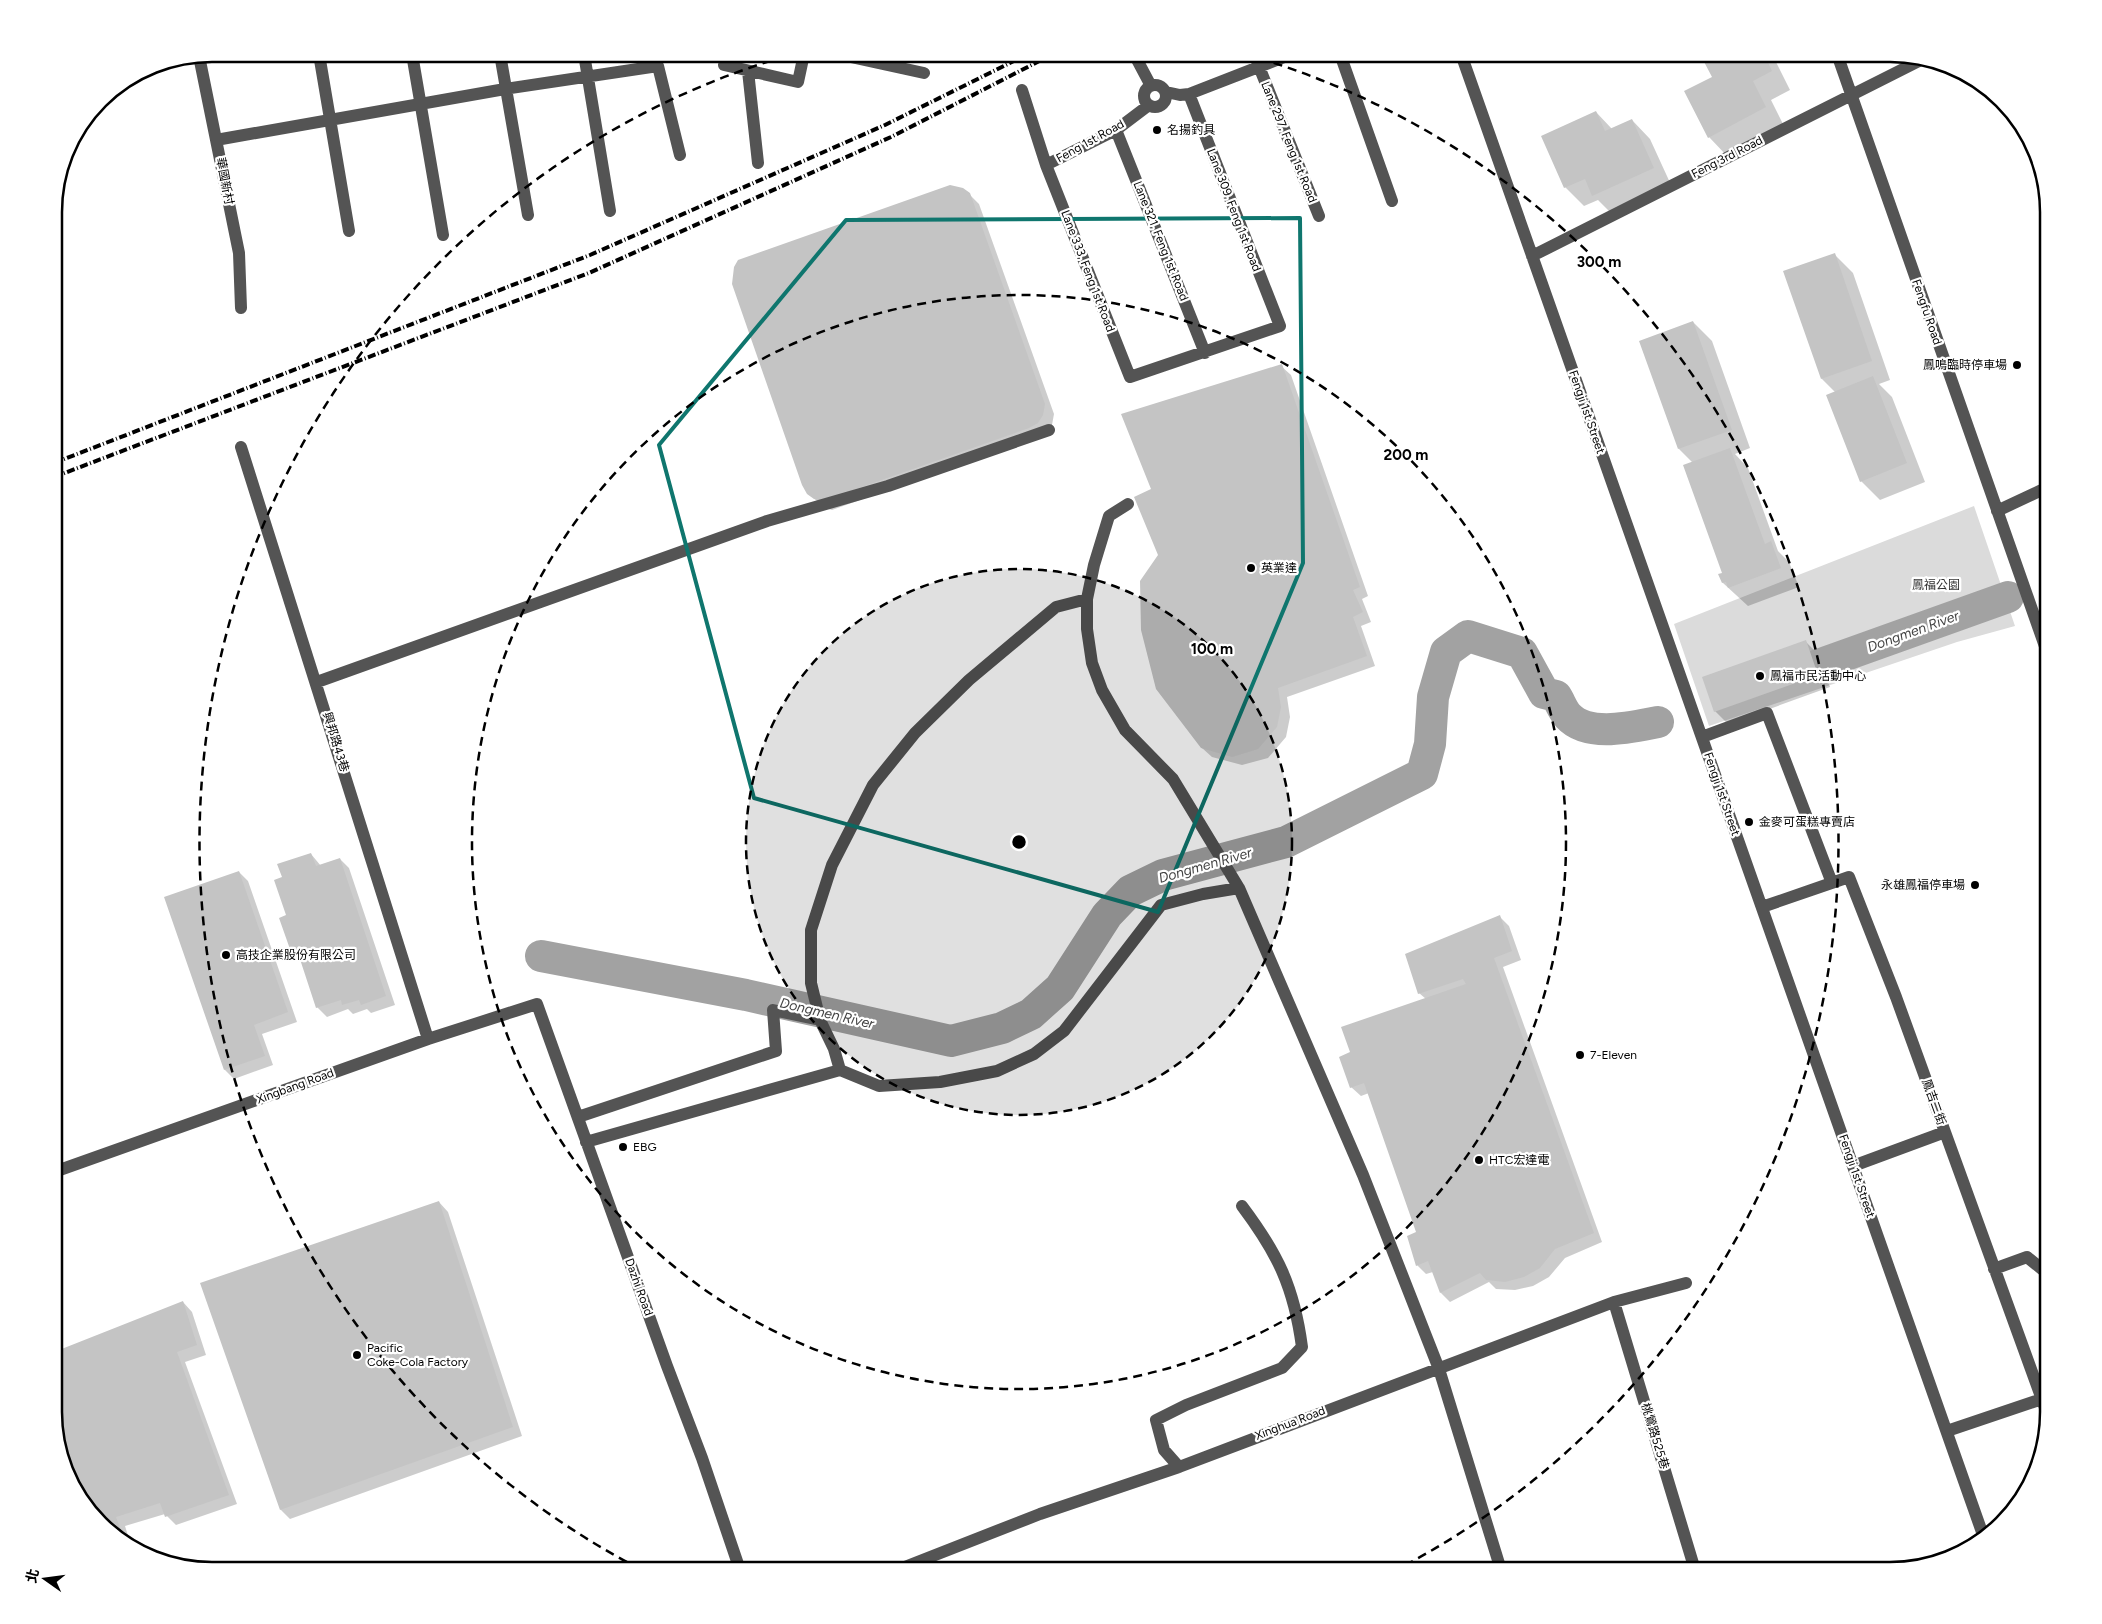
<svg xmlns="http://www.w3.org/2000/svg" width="2102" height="1624" viewBox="0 0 2102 1624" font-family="Figtree,'Noto Sans TC',sans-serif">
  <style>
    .green { fill: #dbdbdb }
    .shadow { fill: #0003 }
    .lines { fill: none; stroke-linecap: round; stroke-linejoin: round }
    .river { stroke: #a2a2a2; stroke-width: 32 }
    .building { fill: #c4c4c4 }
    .minor { stroke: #545454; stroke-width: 12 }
    .rail { stroke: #000; stroke-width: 4; stroke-dasharray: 8 2.5 1 2.5; stroke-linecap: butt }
    .marked { fill: none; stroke: #0f766e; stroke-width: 4; stroke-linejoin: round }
    .ring { fill: none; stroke: #000; stroke-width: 2.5; stroke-dasharray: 9 6 }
    .poi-dot { fill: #000; stroke: #fff; stroke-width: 2 }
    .labels { text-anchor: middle; stroke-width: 4.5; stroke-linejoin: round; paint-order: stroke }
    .poi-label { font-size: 12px; fill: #000; stroke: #fff; text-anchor: start }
    .street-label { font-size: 12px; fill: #000; stroke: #fff }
    .park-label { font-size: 12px; fill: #323232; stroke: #fff }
    .water-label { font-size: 14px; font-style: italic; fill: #434343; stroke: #fff }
    .rim { fill: none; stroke: #000; stroke-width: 2.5 }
    .centre { fill: #000; stroke: #fff; stroke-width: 2.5 }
    .ring-label { font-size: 15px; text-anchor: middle; font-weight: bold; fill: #000; stroke: #fff; stroke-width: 4.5; stroke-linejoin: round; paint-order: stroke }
  </style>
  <rect width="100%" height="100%" fill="#fff"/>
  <!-- green -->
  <path class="green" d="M1974,506L2015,626L1957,642L1709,726L1674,624Z"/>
  <!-- shadow -->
  <path class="shadow" d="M1708,54H1772L1790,90L1771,100L1784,126L1727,156L1709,137L1714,77L1703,56Z
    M1596,112L1612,129L1632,120L1650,139L1672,187L1612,214L1598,200L1584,206L1565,187Z
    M969,194L979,204L1054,414L1052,425L1048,432L1039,436L832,510L825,508L808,493Z
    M1834,254L1853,273L1890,380L1879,384L1892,397L1925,482L1880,500L1861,481L1835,392L1822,379Z
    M1693,322L1712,341L1750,448L1735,454L1748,468L1778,551L1789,562L1799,587L1748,606L1723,583L1724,574L1693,463L1679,449Z
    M1281,366L1291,375L1368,596L1362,599L1371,622L1361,626L1375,666L1287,697L1290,717L1286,737L1268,758L1242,765L1212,757L1202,748L1159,555L1153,489Z
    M1806,642L1818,654L1830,687L1728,724L1715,711Z
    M311,854L321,866L340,859L349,868L395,1005L371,1013L367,1009L353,1014L348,1009L327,1017L317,1007L301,961L292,951L283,878Z
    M239,872L248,881L297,1022L262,1034L273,1065L234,1079L225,1070Z
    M1500,917L1509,926L1521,960L1503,967L1602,1242L1565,1258L1549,1277L1533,1286L1515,1290L1496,1289L1489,1282L1450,1302L1441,1293L1433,1272L1426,1274L1417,1265L1418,1233L1369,1093L1361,1096L1351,1087L1352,1052L1426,999L1419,993Z
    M439,1202L448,1212L522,1436L290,1519L281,1510L202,1284Z
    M183,1302L192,1312L206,1355L185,1362L237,1504L176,1525L165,1514L125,1526L130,1542L127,1543L116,1537L70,1482Z"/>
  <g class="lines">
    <!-- river -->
    <path class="river" d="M1818,665L2008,597
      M541,956L746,995L951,1041L1002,1028L1031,1014L1060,988L1107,915L1130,891L1163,875L1286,842L1422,774L1430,744L1433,697L1446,652L1468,636L1522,653L1544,693L1556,696C1560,702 1563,711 1568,716C1588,738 1632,727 1658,722"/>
  </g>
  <!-- building -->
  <path class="building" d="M1705,54H1764L1772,71L1753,81L1766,107L1708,138L1684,91L1712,77L1701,56Z
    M1596,111L1605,131L1632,119L1654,168L1592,196L1585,179L1564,188L1541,136Z
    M950,185L963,188L970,193L1045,404L1043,415L1038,423L1029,428L822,501L814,499L807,494L802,485L732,284L734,267L738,260Z
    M1835,253L1872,361L1821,379L1783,271Z
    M1693,321L1732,430L1678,449L1639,341Z
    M1282,364L1360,587L1353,590L1363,612L1353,617L1367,656L1278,688L1281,707L1277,727L1258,749L1232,757L1201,748L1156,689L1141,630L1140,581L1158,555L1134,497L1151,489L1121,414Z
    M1873,376L1907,463L1860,482L1826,395Z
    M1730,448L1765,544L1771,541L1781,568L1728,588L1726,582L1722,583L1718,574L1722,573L1683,465Z
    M1806,640L1818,675L1714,712L1702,677Z
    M311,853L316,866L340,858L386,996L361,1005L359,1000L342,1005L341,1000L316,1008L297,950L291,952L279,918L286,915L274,880L282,877L277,864Z
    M239,871L288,1012L254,1025L265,1056L224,1070L164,897Z
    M1500,915L1512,951L1494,958L1594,1233L1555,1249L1540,1268L1524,1277L1505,1282L1486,1280L1480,1273L1440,1293L1428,1261L1416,1266L1407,1236L1416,1232L1364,1083L1350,1088L1339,1057L1350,1052L1341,1027L1466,984L1463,979L1418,994L1405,954Z
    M439,1201L513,1427L280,1510L200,1283Z
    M2048,1235V1253L2043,1237Z
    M183,1301L197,1345L177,1352L229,1495L165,1517L160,1503L116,1517L122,1533L114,1536L70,1482L54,1422V1352Z"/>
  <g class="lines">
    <!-- minor -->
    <path class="minor" d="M319,54L349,231
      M412,54L443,235
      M500,54L528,215
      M584,54L610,211
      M837,54L924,73
      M1134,54L1151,86
      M1254,54L1319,216
      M1340,54L1392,201
      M1461,54L1983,1535
      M1837,54L2048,655
      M199,56L239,253L241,308
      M724,65L798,82L804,54
      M748,71L758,163
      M1144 96a11 11 0 1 1 22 0a11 11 0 1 1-22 0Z
      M1022,90L1046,165L1116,130L1149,105
      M1166,92L1180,95L1189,94L1292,54
      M1116,130L1205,353
      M216,140L505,89L658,66L680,155
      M1046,165L1130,377L1280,326L1189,94
      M1532,256L1923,59
      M241,447L428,1039
      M1128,504L1109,516L1094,565L1087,599V629L1092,663L1102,690L1125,730L1173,779L1239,888L1363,1175L1439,1369L1501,1570
      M1997,511L2048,487
      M317,682L767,521L888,486L1049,430
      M1702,737L1767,713L1832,883
      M1762,907L1849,877L1896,997L2048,1416
      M820,1020L811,983V930L832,865L873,785L915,733L969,680L1056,607L1087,599
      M840,1070L879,1086L940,1082L997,1071L1034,1054L1064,1031L1161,905L1203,894L1239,888
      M578,1117L776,1051L773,1010L820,1020L834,1049L840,1070L586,1142
      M1853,1166L1945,1132
      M54,1172L428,1039L537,1004L667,1366L702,1458L740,1570
      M1994,1269L2027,1257L2048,1274
      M1614,1302L1695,1570
      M1947,1431L2042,1399
      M1179,1467L1164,1450L1156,1420L1186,1405L1282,1368L1302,1347C1294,1287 1278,1254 1242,1206
      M897,1570L1040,1514L1179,1467L1614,1302L1686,1283"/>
    <!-- rail -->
    <path class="rail" d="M54,463L590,255L885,125L1028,54
      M54,477L589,273L891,137L1053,54"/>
  </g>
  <!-- marked area -->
  <path class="marked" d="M1300,218L1303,563L1158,912L754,798L659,445L846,220Z"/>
  <!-- distance rings -->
  <circle cx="1019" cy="842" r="273" fill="#000" fill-opacity=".12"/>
  <g class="ring">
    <circle cx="1019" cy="842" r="273"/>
    <circle cx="1019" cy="842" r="547"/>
    <path d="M640 1569A820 820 0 0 1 793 54M1245 54A820 820 0 0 1 1398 1569"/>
  </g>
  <!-- markers -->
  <g class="poi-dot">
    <circle cx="1157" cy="130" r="5"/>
    <circle cx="2017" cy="365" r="5"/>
    <circle cx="1251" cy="568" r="5"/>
    <circle cx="1760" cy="676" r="5"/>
    <circle cx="1749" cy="822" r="5"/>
    <circle cx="1975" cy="885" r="5"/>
    <circle cx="226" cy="955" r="5"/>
    <circle cx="1580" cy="1055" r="5"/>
    <circle cx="623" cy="1147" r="5"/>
    <circle cx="1479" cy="1160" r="5"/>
    <circle cx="357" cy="1355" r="5"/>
  </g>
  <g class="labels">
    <!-- poi labels -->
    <g class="poi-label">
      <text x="1167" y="134">名揚釣具</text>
      <text x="2007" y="369" text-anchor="end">鳳鳴臨時停車場</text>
      <text x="1261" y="572">英業達</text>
      <text x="1770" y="680">鳳福市民活動中心</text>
      <text x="1759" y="826">金麥可蛋糕專賣店</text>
      <text x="1965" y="889" text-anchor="end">永雄鳳福停車場</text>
      <text x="236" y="959">高技企業股份有限公司</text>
      <text x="1590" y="1059">7-Eleven</text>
      <text x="633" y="1151">EBG</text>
      <text x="1489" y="1164">HTC宏達電</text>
      <text x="367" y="1352">Pacific<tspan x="367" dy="14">Coke-Cola Factory</tspan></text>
    </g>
    <!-- street labels -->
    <g class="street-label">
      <text transform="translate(1090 141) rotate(-29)" y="4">Feng 1st Road</text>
      <text transform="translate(1289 142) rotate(68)" y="4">Lane 297, Feng 1st Road</text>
      <text transform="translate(1727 157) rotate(-27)" y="4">Feng 3rd Road</text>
      <text transform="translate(225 181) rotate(79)" y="4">華國新村</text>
      <text transform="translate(1234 210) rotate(69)" y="4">Lane 309, Feng 1st Road</text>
      <text transform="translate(1161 241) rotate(68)" y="4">Lane 321, Feng 1st Road</text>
      <text transform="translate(1088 271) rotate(69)" y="4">Lane 333, Feng 1st Road</text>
      <text transform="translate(1927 312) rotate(71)" y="4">Fengfu Road</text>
      <text transform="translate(1587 412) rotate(71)" y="4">Fengji 1st Street</text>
      <text transform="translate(336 742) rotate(73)" y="4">興邦路43巷</text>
      <text transform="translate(1722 794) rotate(71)" y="4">Fengji 1st Street</text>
      <text transform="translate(295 1086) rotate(-20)" y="4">Xingbang Road</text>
      <text transform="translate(1934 1102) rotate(70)" y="4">鳳吉二街</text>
      <text transform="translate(1857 1176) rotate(71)" y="4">Fengji 1st Street</text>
      <text transform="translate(639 1287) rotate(70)" y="4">Dazhi Road</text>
      <text transform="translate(1290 1423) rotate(-21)" y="4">Xinghua Road</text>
      <text transform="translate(1655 1436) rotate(73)" y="4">桃鶯路525巷</text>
    </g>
    <!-- park labels -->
    <g class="park-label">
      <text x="1936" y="589">鳳福公園</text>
    </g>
    <!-- water labels -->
    <g class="water-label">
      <text transform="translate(1913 631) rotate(-20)" y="5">Dongmen River</text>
      <text transform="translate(1205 865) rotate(-16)" y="5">Dongmen River</text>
      <text transform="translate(827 1013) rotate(13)" y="5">Dongmen River</text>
    </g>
  </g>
  <!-- crop -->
  <path d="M0 0H2102V1624H0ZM212 62H1890A150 150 0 0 1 2040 212V1412A150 150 0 0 1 1890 1562H212A150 150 0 0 1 62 1412V212A150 150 0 0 1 212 62Z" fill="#fff" fill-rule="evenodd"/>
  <path class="rim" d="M212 62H1890A150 150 0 0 1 2040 212V1412A150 150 0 0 1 1890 1562H212A150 150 0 0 1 62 1412V212A150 150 0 0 1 212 62Z"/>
  <circle cx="1019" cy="842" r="8" class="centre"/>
  <g class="ring-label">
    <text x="1599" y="267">300 m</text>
    <text x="1406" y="460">200 m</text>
    <text x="1212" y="654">100 m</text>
  </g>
  <!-- north arrow -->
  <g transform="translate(45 1579) rotate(284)" stroke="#ffffff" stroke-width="4" paint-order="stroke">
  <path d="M0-4L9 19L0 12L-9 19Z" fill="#000000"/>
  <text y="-8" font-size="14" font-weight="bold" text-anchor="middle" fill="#000000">北</text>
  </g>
</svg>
